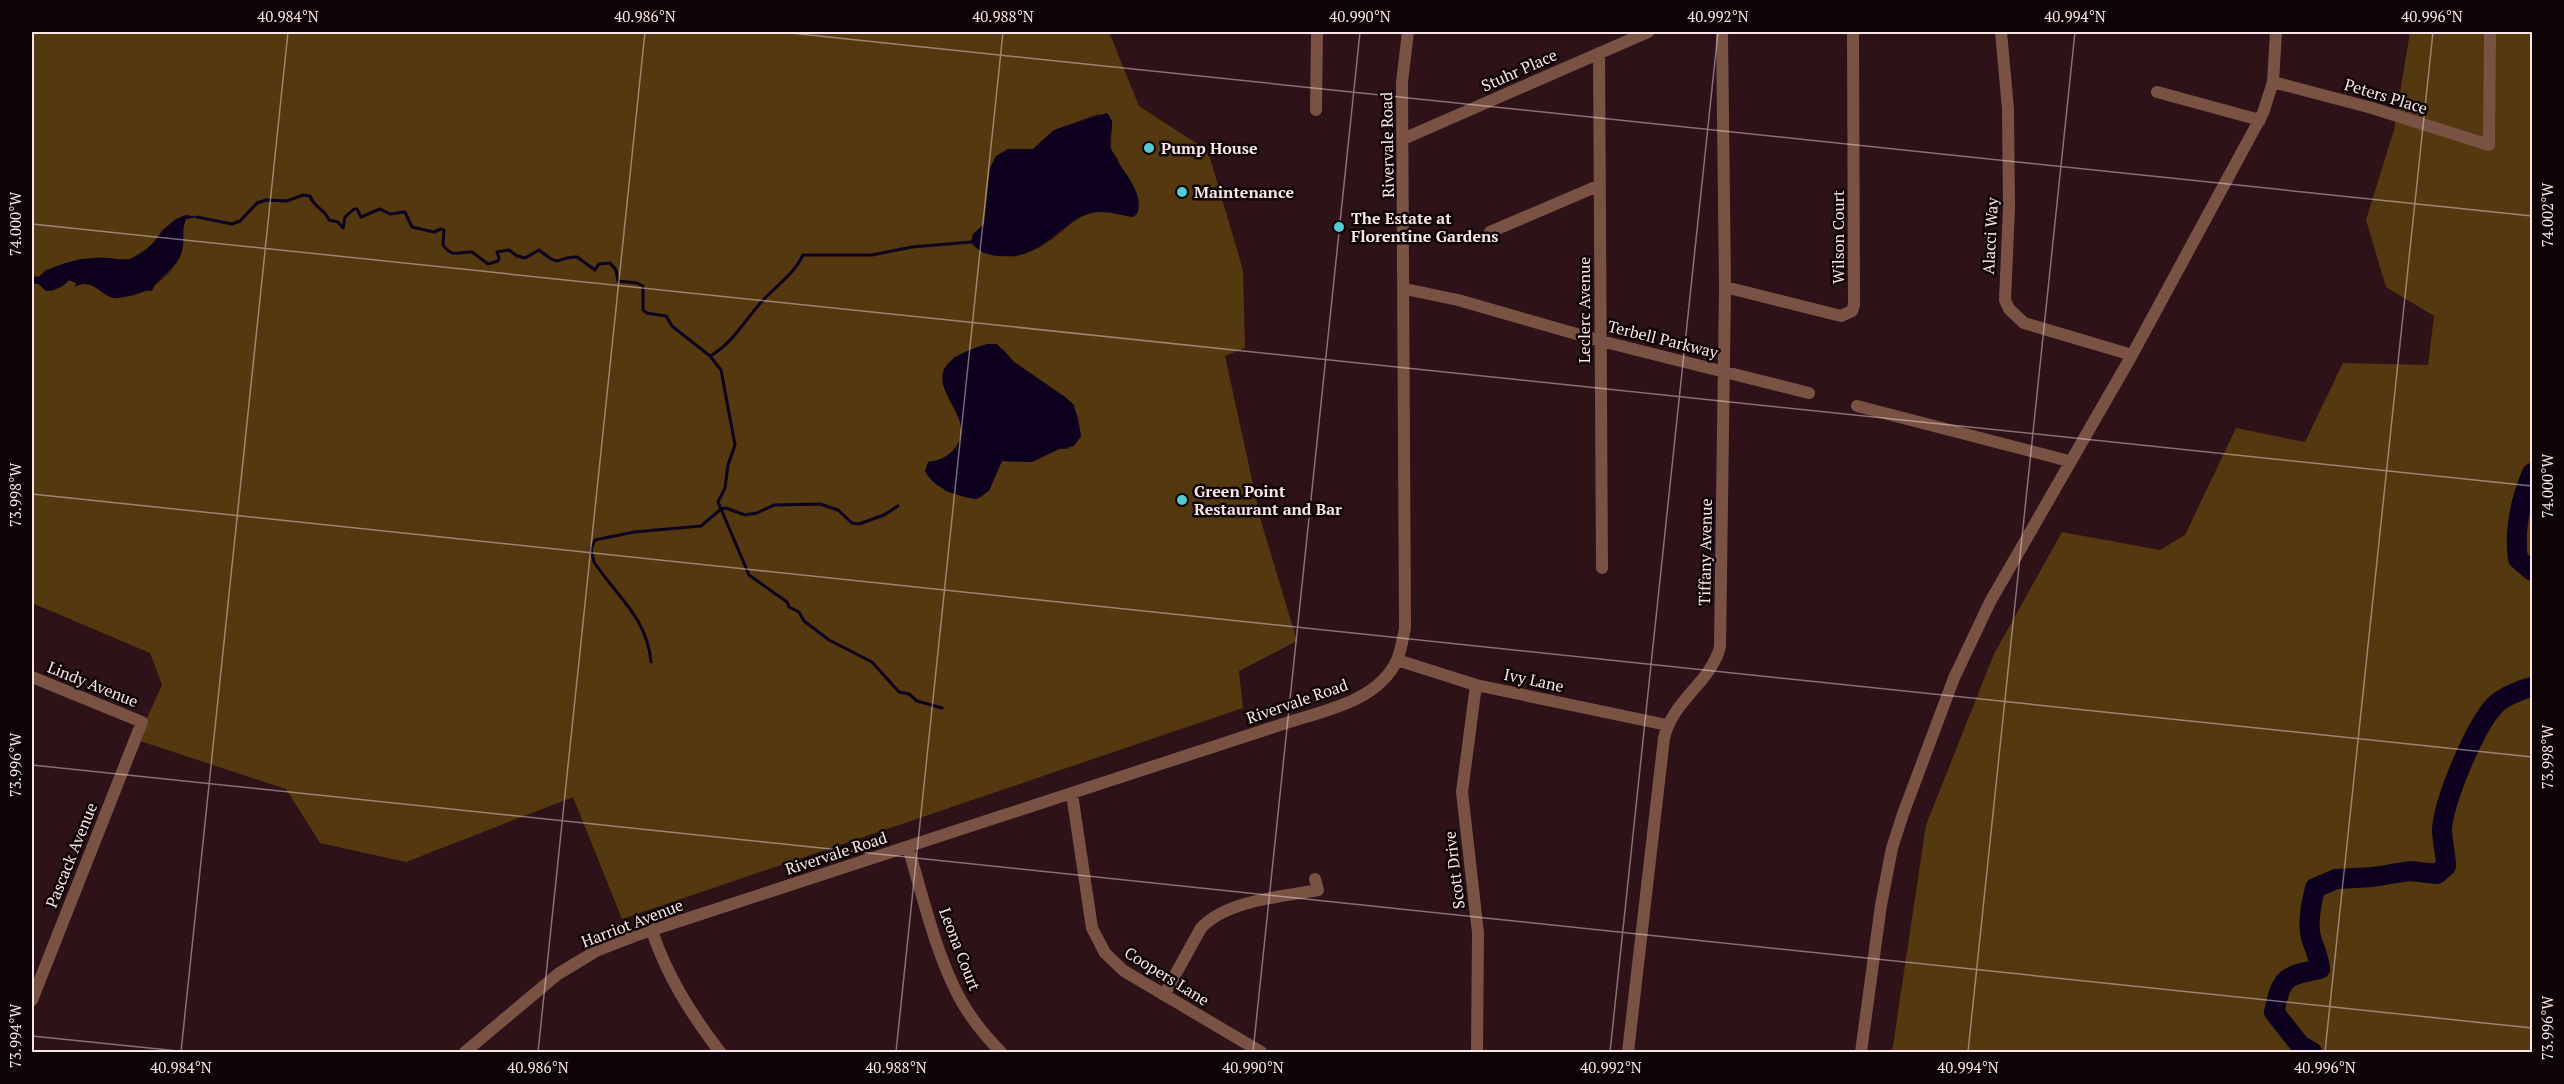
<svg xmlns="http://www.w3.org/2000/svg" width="2564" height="1084" viewBox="0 0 2564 1084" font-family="'PT Serif',serif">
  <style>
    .green { fill: #54380f; fill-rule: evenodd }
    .water { fill: #0e001f }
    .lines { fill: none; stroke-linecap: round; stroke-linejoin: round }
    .stream { stroke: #0e001f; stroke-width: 3 }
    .river { stroke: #0e001f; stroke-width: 20 }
    .minor { stroke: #7a5243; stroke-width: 12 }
    .ticks { fill: none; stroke: #fae5e8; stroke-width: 1.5; stroke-opacity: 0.45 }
    .poi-dot { fill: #52cbd7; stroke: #0e0405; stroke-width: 2 }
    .labels { text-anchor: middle; stroke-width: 5; stroke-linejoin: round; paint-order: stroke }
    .street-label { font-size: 16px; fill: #fae5e8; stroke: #0e0405 }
    .poi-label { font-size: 16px; font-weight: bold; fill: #fae5e8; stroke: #0e0405; text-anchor: start }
    .neatline { fill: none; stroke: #fae5e8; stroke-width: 2 }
    .ticks-label { font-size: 15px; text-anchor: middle; fill: #fae5e8 }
  </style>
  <rect width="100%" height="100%" fill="#2d1218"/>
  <!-- green -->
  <path class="green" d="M32,32H1109L1139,106L1208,151L1243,270L1245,348L1225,356L1261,521L1297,641L1239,671L1243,708L622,919L573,797L406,862L320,843L286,789L137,740L162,685L150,653L32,603V287L33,283L39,284C49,297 59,287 69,280L76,283V286C87,281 99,287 107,295C116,295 127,298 135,295C155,290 181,266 183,246C185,236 181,229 186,219L195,217L177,218L162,230L152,245L130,259H80L45,270L39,277L32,276ZM1098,114L1112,120L1111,149L1118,159L1133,217C1119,215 1104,209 1091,213C1076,217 1067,228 1055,237C1042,247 1028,253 1013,257L973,235L984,224L1008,149H1033L1054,130ZM987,344L1003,349L1014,362L1065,397L1078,416L1081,436L1068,449H1059L1032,462L1002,461L983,496L976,499L965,497L945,491L928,462C949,461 967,441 960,420C956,407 947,396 942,381L954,357Z
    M2410,32H2532V1052H1892L1926,825L1994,654L2062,532L2160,550L2185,535L2236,428L2305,442L2343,363L2428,365L2434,316L2386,287L2366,220L2394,130Z"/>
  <!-- water -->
  <path class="water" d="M1107,113C1119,128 1105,135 1111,149C1119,169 1146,191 1137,214L1133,217C1120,215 1106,210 1092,213C1056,221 1047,260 999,256C987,255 978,252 971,242L973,234L984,224L990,168L996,156L1008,149H1033L1054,130Z
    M186,215L199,217L186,219C180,232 186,243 180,257C173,270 157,277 152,291C140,289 122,302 110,297C99,292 89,277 75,287L76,283L69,280C65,286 55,291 46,291L39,284L33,283L32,287V276L39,277C55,262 88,256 110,258C118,259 125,262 133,258C156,249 162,222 186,215Z
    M987,344H997L1014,362L1065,397L1074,405L1081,436L1074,446L1059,449L1032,462L1002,461L989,491L976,499C957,496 934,489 925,471L928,462C937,461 946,458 953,451C990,413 888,373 987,344Z"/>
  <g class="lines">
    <!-- stream -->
    <path class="stream" d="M197,217L232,224L240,221L257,203L266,200L287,201L303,195L310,196C314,208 325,209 329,220L338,222L343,228L345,217L354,209H357L361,217L380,209L390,214L405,212L412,227L434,232L441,229L444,230L443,245C453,259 459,251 472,252L488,264L498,261L499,258L497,252L509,250L517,256L525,258L539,250C564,270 554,256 577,257L595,270L599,264L610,263L616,270L618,281L637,283L643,286V310L647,313L666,316L672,326L710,356L721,370L735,445L728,465L725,488L718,502L749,575L787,602L789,607L799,612L804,621L829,640L872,662L899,692L909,694L917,701L942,708
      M710,356C734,343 747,316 766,297C779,284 795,272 803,255H872L912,247L971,242
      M651,662C647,617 617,597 594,562L591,549L595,540L634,532L701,526L721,509L726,508L745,515L757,513L774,505L820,504L838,510L852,523L859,524L884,515L898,506"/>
    <!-- river -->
    <path class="river" d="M2532,473C2521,499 2514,530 2518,559L2532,571
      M2312,1052L2300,1045L2274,1012C2282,976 2285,976 2320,969C2319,954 2311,943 2310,932C2308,917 2312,902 2315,888L2336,879L2373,877L2410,871L2437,874L2446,866C2446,855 2442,841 2442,829C2444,800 2475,726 2495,705C2503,697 2522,689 2532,687"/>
    <!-- minor -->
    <path class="minor" d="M2001,32L2008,109L2009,208L2005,300L2009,309L2024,323L2132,355
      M1599,53L1602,568
      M2273,82L2372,108L2489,145L2490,32
      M2157,92L2260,120
      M1316,110L1317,32
      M1403,139L1648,32
      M1490,232L1600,185
      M1725,287L1841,316L1852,311L1854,305L1853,32
      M1405,289L1458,300L1601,341L1809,393
      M1857,406L2069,461
      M1397,660L1476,685L1667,725
      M32,677L142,722L32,1000
      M1476,685L1462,792L1478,933L1477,1052
      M1072,794L1092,928L1105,953L1124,971L1261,1052
      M908,847C923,897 935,951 959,997C970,1017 985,1036 1001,1052
      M652,931C667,976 691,1014 720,1052
      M1164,995L1201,928C1227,900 1281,897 1318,890L1315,879
      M465,1052L558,974L596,951L640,934L1283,724C1322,711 1378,702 1397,660C1401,650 1403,638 1405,628L1402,82L1408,32
      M1628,1052L1664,738C1673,700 1711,682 1720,647L1725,287L1722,32
      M1861,1052L1881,905L1892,848L1903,814L1954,678L1990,602L2132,355L2263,113L2273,82L2276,32"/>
  </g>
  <!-- ticks -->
  <path class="ticks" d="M781,32L2532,216M32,224L2532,486M32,494L2532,757M32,765L2532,1028M32,1036L188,1052M181,1052L288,32M538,1052L645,32M896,1052L1003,32M1253,1052L1360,32M1610,1052L1718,32M1968,1052L2075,32M2325,1052L2433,32"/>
  <!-- markers -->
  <g class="poi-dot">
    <circle cx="1149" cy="148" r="6"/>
    <circle cx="1182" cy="192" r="6"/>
    <circle cx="1339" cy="227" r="6"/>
    <circle cx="1182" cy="500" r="6"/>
  </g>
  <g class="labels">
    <!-- street labels -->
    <g class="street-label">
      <text transform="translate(1519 70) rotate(-24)" y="6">Stuhr Place</text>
      <text transform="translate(2386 96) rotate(17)" y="6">Peters Place</text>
      <text transform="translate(1387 145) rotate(-91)" y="6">Rivervale Road</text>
      <text transform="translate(1990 236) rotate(-87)" y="6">Alacci Way</text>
      <text transform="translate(1838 237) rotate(-90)" y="6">Wilson Court</text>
      <text transform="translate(1584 310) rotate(-90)" y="6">Leclerc Avenue</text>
      <text transform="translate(1663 339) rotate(14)" y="6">Terbell Parkway</text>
      <text transform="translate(1705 552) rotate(-89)" y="6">Tiffany Avenue</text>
      <text transform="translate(1534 680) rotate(12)" y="6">Ivy Lane</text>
      <text transform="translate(93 684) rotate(22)" y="6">Lindy Avenue</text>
      <text transform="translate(1297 701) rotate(-19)" y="6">Rivervale Road</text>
      <text transform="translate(836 853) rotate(-18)" y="6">Rivervale Road</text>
      <text transform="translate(71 855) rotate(-68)" y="6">Pascack Avenue</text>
      <text transform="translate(1454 870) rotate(-97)" y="6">Scott Drive</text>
      <text transform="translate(632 923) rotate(-21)" y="6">Harriot Avenue</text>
      <text transform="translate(960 949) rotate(69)" y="6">Leona Court</text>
      <text transform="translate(1167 976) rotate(32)" y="6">Coopers Lane</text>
    </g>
    <!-- poi labels -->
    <g class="poi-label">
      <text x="1161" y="154">Pump House</text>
      <text x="1194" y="198">Maintenance</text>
      <text x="1351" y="224">The Estate at<tspan x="1351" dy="18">Florentine Gardens</tspan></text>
      <text x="1194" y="497">Green Point<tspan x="1194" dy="18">Restaurant and Bar</tspan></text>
    </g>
  </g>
  <!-- border -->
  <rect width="2564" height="1084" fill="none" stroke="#0e0405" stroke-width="66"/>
  <rect x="33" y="33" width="2498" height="1018" class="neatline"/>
  <g class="ticks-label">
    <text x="288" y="22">40.984°N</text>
    <text x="645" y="22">40.986°N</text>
    <text x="1003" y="22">40.988°N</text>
    <text x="1360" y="22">40.990°N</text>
    <text x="1718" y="22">40.992°N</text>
    <text x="2075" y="22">40.994°N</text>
    <text x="2432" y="22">40.996°N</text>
    <text transform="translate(2548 215) rotate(-90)" y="5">74.002°W</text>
    <text transform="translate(16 224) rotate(-90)" y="5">74.000°W</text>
    <text transform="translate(2548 486) rotate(-90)" y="5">74.000°W</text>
    <text transform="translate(16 495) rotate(-90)" y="5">73.998°W</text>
    <text transform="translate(2548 757) rotate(-90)" y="5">73.998°W</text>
    <text transform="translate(16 765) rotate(-90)" y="5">73.996°W</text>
    <text transform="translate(2548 1028) rotate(-90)" y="5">73.996°W</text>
    <text transform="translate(16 1036) rotate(-90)" y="5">73.994°W</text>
    <text x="181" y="1073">40.984°N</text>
    <text x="538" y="1073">40.986°N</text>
    <text x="896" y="1073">40.988°N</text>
    <text x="1253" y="1073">40.990°N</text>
    <text x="1611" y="1073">40.992°N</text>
    <text x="1968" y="1073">40.994°N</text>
    <text x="2325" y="1073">40.996°N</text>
  </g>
</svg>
